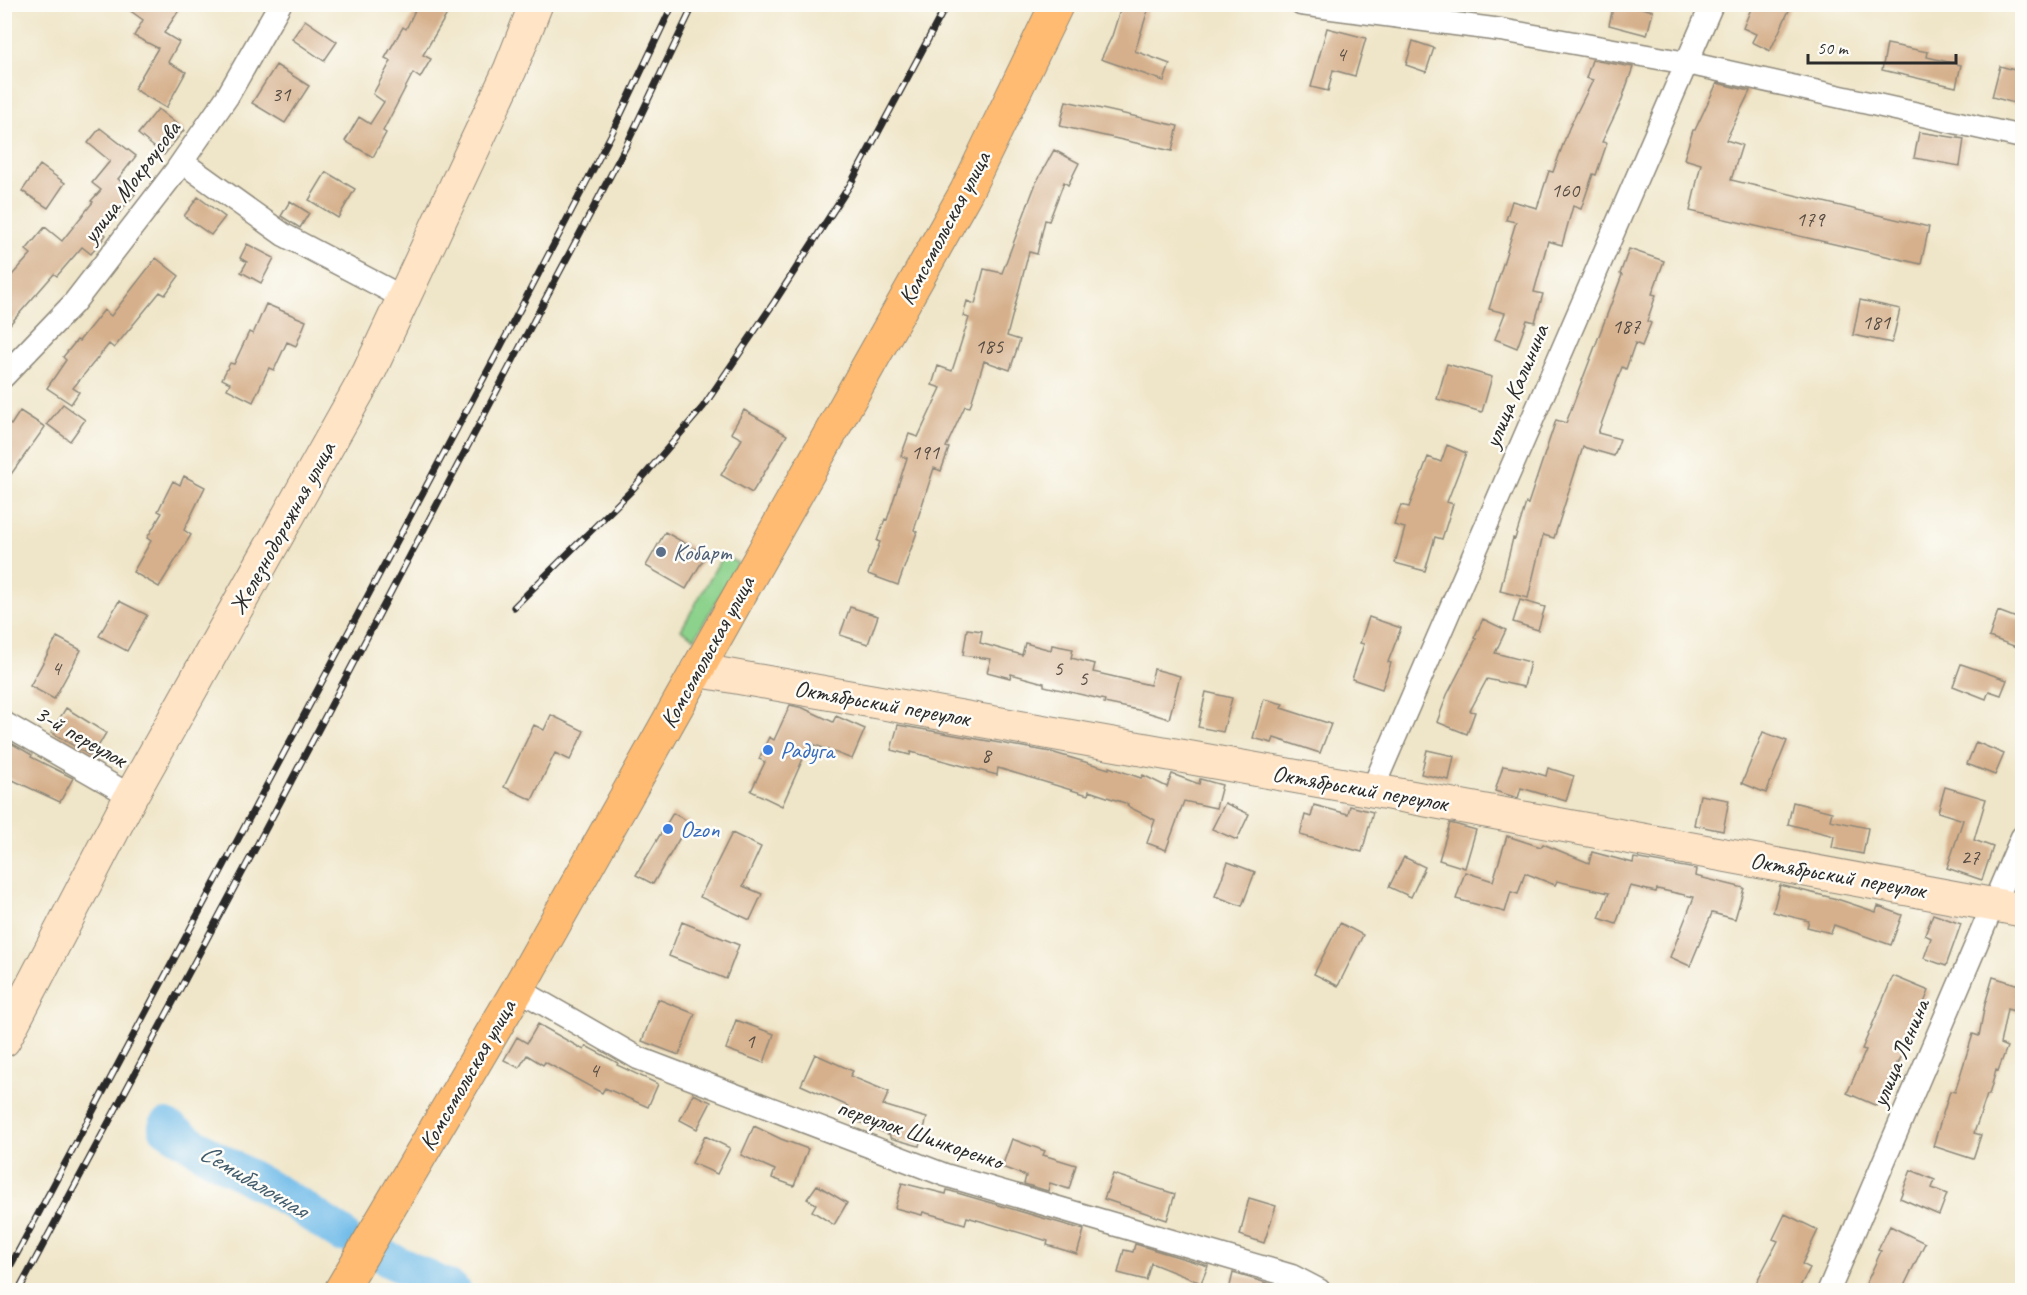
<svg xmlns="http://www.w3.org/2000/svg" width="2027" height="1295" viewBox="0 0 2027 1295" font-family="Caveat,sans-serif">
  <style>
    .green { fill: #8cd28c; stroke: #5c7e5c; stroke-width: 1.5 }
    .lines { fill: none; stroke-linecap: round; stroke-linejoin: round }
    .river { stroke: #70bbe9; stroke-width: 36 }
    .building { fill: #d6b08c }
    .street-casing { stroke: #8d887a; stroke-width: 25 }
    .secondary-casing { stroke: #8d887a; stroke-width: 35 }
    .primary-casing { stroke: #8d887a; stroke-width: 35 }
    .street { stroke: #fff; stroke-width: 22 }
    .secondary { stroke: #ffe4c6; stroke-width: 33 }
    .primary { stroke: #ffbb71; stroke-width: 33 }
    .rail-casing { stroke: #2b2b2b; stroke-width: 7 }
    .rail { stroke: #fdfcf7; stroke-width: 4.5; stroke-dasharray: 14; stroke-linecap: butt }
    .service-dot { fill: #5c6f8a; stroke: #fdfcf7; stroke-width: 2 }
    .shop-dot { fill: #3f7fe0; stroke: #fdfcf7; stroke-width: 2 }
    .labels { text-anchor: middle; stroke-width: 5; stroke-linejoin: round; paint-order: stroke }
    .number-label { font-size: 21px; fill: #564c43 }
    .street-label { font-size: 24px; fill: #2b2b2b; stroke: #fdfcf7 }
    .service-label { font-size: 24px; fill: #4e5e75; stroke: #fdfcf7; text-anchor: start }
    .shop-label { font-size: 24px; fill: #366cbe; stroke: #fdfcf7; text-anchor: start }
    .water-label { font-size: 26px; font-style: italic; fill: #435d6e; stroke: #fdfcf7 }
  </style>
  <rect width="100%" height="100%" fill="#fdfcf7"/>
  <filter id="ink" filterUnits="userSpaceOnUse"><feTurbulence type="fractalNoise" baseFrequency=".0167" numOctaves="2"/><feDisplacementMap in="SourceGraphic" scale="12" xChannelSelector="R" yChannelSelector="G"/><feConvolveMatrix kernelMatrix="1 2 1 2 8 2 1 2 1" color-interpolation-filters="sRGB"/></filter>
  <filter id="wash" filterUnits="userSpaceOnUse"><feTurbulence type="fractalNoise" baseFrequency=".008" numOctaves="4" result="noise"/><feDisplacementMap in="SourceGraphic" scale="24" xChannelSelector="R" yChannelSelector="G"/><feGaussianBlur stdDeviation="1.35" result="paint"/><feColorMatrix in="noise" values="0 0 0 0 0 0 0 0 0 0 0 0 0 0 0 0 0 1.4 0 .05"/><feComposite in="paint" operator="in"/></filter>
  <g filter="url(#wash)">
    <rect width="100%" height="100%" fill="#efe5c8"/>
    <!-- green -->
    <path class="green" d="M723,555L738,563L695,638L681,630Z"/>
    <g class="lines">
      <!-- river -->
      <path class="river" d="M166,1127L211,1156L290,1200L341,1234
        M388,1259L452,1290"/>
    </g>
    <g id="blocks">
      <!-- building -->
      <path class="building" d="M121,4H183L164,33L179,42L168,62L186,72L166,108L134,89L158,48L134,36L143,20Z
        M418,4H453L423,55L431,59L420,78L413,73L383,131L386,133L373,157L345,141L359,117L370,124L384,102L373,94L391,61L385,58L403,27L406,29Z
        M1122,4H1150L1135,51L1170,64L1164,81L1101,59L1112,36Z
        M1614,4H1627L1653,11L1647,35L1609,25Z
        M1753,4H1792L1770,51L1752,42L1756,34L1743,28Z
        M305,20L337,42L324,61L292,39Z
        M1327,28L1366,38L1355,76L1333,70L1328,91L1311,87Z
        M1413,41L1434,48L1426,72L1406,65Z
        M1887,44L1928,52L1927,57L1961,65L1956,87L1882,70Z
        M1592,60L1633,67L1621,102L1602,142L1607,143L1596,175L1593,174L1581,209L1573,206L1562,245L1548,241L1534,292L1543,294L1535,322L1527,320L1517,348L1495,339L1505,313L1489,309L1516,222L1506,220L1512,201L1537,208L1549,171L1553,172L1569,128L1593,80L1586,78Z
        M276,65L309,86L285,123L252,103Z
        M2000,66L2022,72V105L1992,97Z
        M1717,83L1750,91L1726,140L1742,145L1731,180L1929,227L1921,264L1690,211L1701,164L1684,159L1693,130H1695Z
        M1066,101L1178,126L1172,151L1060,126Z
        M158,109L184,130L164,155L138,134Z
        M100,128L136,156L118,179L135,194L103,232L106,235L91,254L82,247L57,276L54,274L4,331V284L31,254L26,250L45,227L62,241L93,202L91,201L101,190L92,183L110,161L88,143Z
        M1919,132L1964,139L1960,166L1914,158Z
        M1054,150L1079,163L1068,185L1064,182L1049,221L1045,220L1037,254L1029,252L1007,336L1020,340L1010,370L984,361L970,407L965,406L946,447L949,448L941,471L934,468L914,530L917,532L898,585L868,574L880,542L877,541L885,519L887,520L907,458L901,456L909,434L918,437L941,388L932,385L938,366L952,371L969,318L963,316L967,301L975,304L984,269L1002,273L1036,183Z
        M40,165L65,183L48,208L22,191Z
        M326,172L355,189L338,218L309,200Z
        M198,197L225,217L211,235L184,216Z
        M290,201L309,213L300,228L281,216Z
        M247,244L274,258L261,283L241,272L247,262L240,258Z
        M1629,249L1664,261L1652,294L1656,295L1647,321L1651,323L1642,346L1635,343L1626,369L1622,367L1598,433L1620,439L1614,456L1583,447L1554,538L1543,535L1528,598L1500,591L1513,538L1515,539L1526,503L1528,504L1556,420L1566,423L1622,275L1620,274Z
        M156,258L179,276L165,295L160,292L114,348L109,344L73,388L79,392L71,404L47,388L66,360L63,357L77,340L79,341L104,310L111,316Z
        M1860,300L1900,309L1892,343L1853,335Z
        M266,304L306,321L296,346L287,342L274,370L269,368L253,402L227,389L230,383L222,379L230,363L234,364L249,332L253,334Z
        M1447,364L1492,377L1482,412L1437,399Z
        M63,404L85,420L70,441L47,424Z
        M744,410L787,435L752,493L721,475L742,439L731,433Z
        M20,411L45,427L4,484V421L11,425Z
        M1447,445L1466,453L1447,502L1453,504L1442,539L1435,537L1425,571L1395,563L1405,528L1394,525L1401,505L1409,507L1428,457L1441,462Z
        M184,476L205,487L184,530L191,535L159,587L133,572L151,541L147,538L162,513L158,511L173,481L180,485Z
        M665,532L706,555L686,589L646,566Z
        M1520,600L1545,607L1538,630L1513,622Z
        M119,601L147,615L127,651L99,636Z
        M850,607L878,616L868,644L840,635Z
        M1998,611L2022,620V649L1989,637Z
        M1369,617L1401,628L1388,662L1391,663L1382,689L1352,679L1364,644L1360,643Z
        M1483,619L1506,630L1495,653L1530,662L1524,687L1487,679L1470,711L1475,712L1467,734L1437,722L1447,695L1476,639L1474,638Z
        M967,629L982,631L980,643L1022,655L1025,643L1051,650L1052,645L1073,649L1071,658L1095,664L1093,672L1150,685L1154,669L1180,676L1169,719L1143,711L1104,703L1105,700L1044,686V683L1011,674L1010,678L987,672L991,659L963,655Z
        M57,637L81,650L54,699L30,686Z
        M1961,664L2007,680L2001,695L1989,691L1986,699L1953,686Z
        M1206,692L1232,698L1223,732L1198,727Z
        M1264,699L1283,704L1281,708L1331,724L1320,753L1274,738L1272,743L1253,738Z
        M790,705L803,708L833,722L836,716L865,729L852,759L810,743L782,806L751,791L765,762L759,759L769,737L774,740Z
        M66,708L106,733L92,757L51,732Z
        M551,715L584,731L570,760L555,753L532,800L504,787L534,725L544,730Z
        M898,725L1051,752L1109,769V767L1141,778L1143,775L1167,787L1172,774L1199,784L1200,779L1222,785L1216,808L1184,801L1166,850L1147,843L1155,820L1127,806L1128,804L1089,791L1088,795L998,768L997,775L911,752L910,755L891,750Z
        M1763,732L1787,741L1766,793L1742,783Z
        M1976,742L2004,754L1995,775L1967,764Z
        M11,743L32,755L31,757L73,778L60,802L4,776V754Z
        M1427,750L1454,756L1449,780L1421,774Z
        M1503,766L1526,770L1546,776L1548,768L1574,776L1566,801L1521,788L1518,798L1495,791Z
        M1945,787L1986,799L1974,840L1993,847L1982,880L1947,868L1963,820L1938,812Z
        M1700,795L1729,800L1723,831L1694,825Z
        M1793,802L1832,812L1830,820L1868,828L1863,854L1832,848L1834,836L1788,824Z
        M1225,803L1249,814L1237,840L1212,829Z
        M1314,805L1348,814L1350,806L1373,812L1362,852L1300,835L1305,815L1311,817Z
        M673,813L689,822L653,884L636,875Z
        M1450,823L1476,830L1465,868L1439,860Z
        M732,833L761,847L743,886L762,894L750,920L700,897Z
        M1507,836L1541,847L1543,844L1589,863L1592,852L1633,863L1634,858L1696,869L1695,876L1744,888L1735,919L1712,913L1690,966L1670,957L1694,897L1657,889L1656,892L1630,886L1616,924L1599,918L1609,893L1557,881L1555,885L1525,873L1518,894L1511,892L1505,912L1456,899L1465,872L1493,881Z
        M1404,857L1425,867L1411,897L1389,887Z
        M1228,862L1255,872L1242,906L1215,896Z
        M1780,885L1837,899L1876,912L1878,906L1902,915L1891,945L1834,925L1831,933L1807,927L1809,921L1773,912Z
        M1933,914L1961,924L1946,966L1924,958L1931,938L1925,935Z
        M682,922L739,945L726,979L669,956Z
        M1340,923L1363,935L1338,986L1314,974Z
        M1893,976L1929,991L1898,1064L1896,1063L1877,1106L1847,1093L1866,1050L1862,1049Z
        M1993,977L2019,985L2016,996L2022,998L2018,1012L2007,1009L2000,1044L2007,1047L1998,1071L1996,1070L1989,1095H1987L1974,1133L1981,1135L1973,1159L1933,1146L1950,1091L1955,1092L1973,1034L1979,1036L1985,1004Z
        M658,999L695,1014L679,1055L642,1041Z
        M736,1020L774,1034L764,1063L726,1049Z
        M538,1024L584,1050L586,1046L618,1063L617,1065L658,1084L648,1107L605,1088L602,1093L545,1062L543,1065L527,1055L519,1068L504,1060L517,1037L527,1043Z
        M815,1054L853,1071L850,1076L889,1092L883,1105L927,1118L919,1146L890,1138V1135L843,1115L848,1106L801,1085Z
        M693,1094L711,1102L697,1129L680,1120Z
        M754,1126L781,1139L808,1149L794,1186L772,1178L775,1170L741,1155Z
        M705,1136L730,1148L717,1174L692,1163Z
        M1012,1139L1045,1151L1043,1155L1076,1165L1069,1189L1050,1183L1048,1191L1024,1184L1026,1176L1002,1167Z
        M1911,1170L1935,1180L1932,1188L1947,1194L1939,1215L1900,1198Z
        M1113,1174L1175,1194L1167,1220L1104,1199Z
        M902,1183L946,1194L947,1190L1084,1230L1077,1254L1047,1245L1048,1241L967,1217L965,1224L923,1212L922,1215L895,1208Z
        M817,1185L847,1203L834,1225L812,1211L816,1204L807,1199Z
        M1249,1198L1276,1206L1264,1243L1240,1235Z
        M1785,1214L1818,1230L1802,1264L1810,1268L1798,1290H1770L1756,1283L1778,1241L1773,1239Z
        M1890,1226L1925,1243L1902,1290H1881L1866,1284L1881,1251L1878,1250Z
        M1135,1244L1208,1266L1201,1283L1151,1263L1146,1280L1118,1273L1124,1250L1133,1252Z
        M1233,1273L1287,1289L1291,1290H1229Z"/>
    </g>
  </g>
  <g filter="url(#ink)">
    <use href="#blocks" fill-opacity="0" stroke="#8d887a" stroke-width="1.5"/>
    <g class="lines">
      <!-- street casing -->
      <g class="street-casing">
        <path id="street" d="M1301,4L1501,30L1687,63L2022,137
          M182,162L284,235L404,298
          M4,376L73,304L175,172L227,97L280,4
          M4,723L131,796
          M1372,790L1712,4
          M518,989L638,1058L945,1175L1292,1276L1319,1290
          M1829,1290L2022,837"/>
      </g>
      <!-- secondary casing -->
      <g class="secondary-casing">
        <path id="secondary" d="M697,670L1372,790L2022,910
          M4,1040L131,796L369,372L510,70L536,4"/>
      </g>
      <!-- primary casing -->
      <g class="primary-casing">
        <path id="primary" d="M341,1290L518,989L966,192L1057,4"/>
      </g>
      <!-- street -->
      <use href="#street" class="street"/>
      <!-- secondary -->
      <use href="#secondary" class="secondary"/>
      <!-- primary -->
      <use href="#primary" class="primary"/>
      <!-- rail casing -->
      <g class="rail-casing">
        <path id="rail" d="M514,607L631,491L703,407L773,304L850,185L947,4
          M4,1278L494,359L611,135L673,4
          M19,1290L287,789L626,146L694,4"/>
      </g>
      <!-- rail -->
      <use href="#rail" class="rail"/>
    </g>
  </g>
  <!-- markers -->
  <circle class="service-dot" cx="661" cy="552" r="6"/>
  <g class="shop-dot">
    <circle cx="768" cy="750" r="6"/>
    <circle cx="668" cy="829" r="6"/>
  </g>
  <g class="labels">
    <!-- number labels -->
    <g class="number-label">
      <text x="1341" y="61">4</text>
      <text x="281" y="101">31</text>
      <text x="1565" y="197">160</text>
      <text x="1810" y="226">179</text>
      <text x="1876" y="329">181</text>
      <text x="1626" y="333">187</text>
      <text x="989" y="353">185</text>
      <text x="925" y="459">191</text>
      <text x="56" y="675">4</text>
      <text x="1058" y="675">5</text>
      <text x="1083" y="685">5</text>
      <text x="986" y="762">8</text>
      <text x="1970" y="864">27</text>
      <text x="750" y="1048">1</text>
      <text x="594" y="1077">4</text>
    </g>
    <!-- street labels -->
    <g class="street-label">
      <text transform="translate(131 182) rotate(-53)" y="8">улица Мокроусова</text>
      <text transform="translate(944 228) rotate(-62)" y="8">Комсомольская улица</text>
      <text transform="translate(1516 386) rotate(-67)" y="8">улица Калинина</text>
      <text transform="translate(282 528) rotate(-61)" y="8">Железнодорожная улица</text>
      <text transform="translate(707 652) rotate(-61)" y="8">Комсомольская улица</text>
      <text transform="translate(882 703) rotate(10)" y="8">Октябрьский переулок</text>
      <text transform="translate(81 736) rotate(30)" y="8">3-й переулок</text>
      <text transform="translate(1360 788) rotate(10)" y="8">Октябрьский переулок</text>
      <text transform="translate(1838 875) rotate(10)" y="8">Октябрьский переулок</text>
      <text transform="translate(1900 1053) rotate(-67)" y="8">улица Ленина</text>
      <text transform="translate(467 1075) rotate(-60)" y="8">Комсомольская улица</text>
      <text transform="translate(920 1134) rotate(19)" y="8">переулок Шинкоренко</text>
    </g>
    <!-- service labels -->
    <g class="service-label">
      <text x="673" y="560">Кобарт</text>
    </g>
    <!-- shop labels -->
    <g class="shop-label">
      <text x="780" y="758">Радуга</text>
      <text x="680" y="837">Ozon</text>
    </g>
    <!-- water labels -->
    <g class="water-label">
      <text transform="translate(254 1180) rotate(31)" y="9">Семибалочная</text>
    </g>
  </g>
  <!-- margin -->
  <rect width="2027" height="1295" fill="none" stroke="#fdfcf7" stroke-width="24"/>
  <!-- scale -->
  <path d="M1808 54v9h148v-9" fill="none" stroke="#2b2b2b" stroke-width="3"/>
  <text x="1817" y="54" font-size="18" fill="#2b2b2b" stroke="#fdfcf7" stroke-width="4.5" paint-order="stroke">50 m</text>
</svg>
